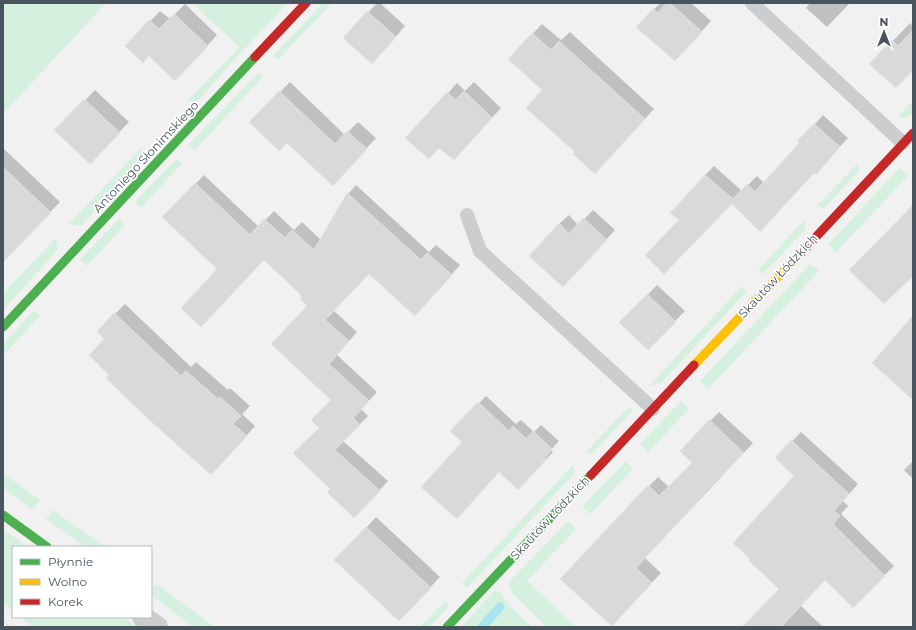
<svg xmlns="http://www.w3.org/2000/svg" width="916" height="630" viewBox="0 0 916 630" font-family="Montserrat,sans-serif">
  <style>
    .green { fill: #d5f0de }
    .shadow { fill: #0003 }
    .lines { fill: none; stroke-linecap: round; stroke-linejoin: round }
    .stream { stroke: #aae4ef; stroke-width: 9 }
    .building { fill: #d8d9da; stroke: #e3e3e4 }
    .lane { stroke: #cbcdcf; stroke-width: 14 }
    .street { stroke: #cbcdcf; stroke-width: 22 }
    .fast { stroke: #4caf50; stroke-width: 9 }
    .slow { stroke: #ffc107; stroke-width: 9 }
    .jam { stroke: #c62828; stroke-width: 9 }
    .rail-casing { stroke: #c6c7c9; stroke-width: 4.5 }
    .rail { stroke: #fff; stroke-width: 3; stroke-dasharray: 9; stroke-linecap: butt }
    .labels { text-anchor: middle; stroke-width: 3.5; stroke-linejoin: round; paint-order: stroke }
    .street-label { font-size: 12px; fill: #48555e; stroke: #fff }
  </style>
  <rect width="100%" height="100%" fill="#f2f1f1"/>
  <!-- green -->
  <path class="green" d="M3,3H106L3,114Z
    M192,3H288L234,60L196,103L187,101L239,47Z
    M323,3H332L278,60L273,56Z
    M259,72L264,76L195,150L189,144Z
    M913,101V113C909,117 904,120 899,115Z
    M141,148L145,158L81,226L69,224Z
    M176,159L182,163L141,208L135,202Z
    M856,165L858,166L859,171L857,173L824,208L817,206Z
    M899,168L908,176L835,253L829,244Z
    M119,219L125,225L87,266L80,259Z
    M804,220C806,224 806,227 804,231L763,274L758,270Z
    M56,238L58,250L3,310V293Z
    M810,264L819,271L708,389L700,381Z
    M742,286L747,291L661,383L649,386Z
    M34,310L40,316L3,356V344Z
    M681,401L689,409L648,452L640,444Z
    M630,406L632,409L631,412L592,454L585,453Z
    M626,461L633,469L590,514L582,507Z
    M573,465C575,470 575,472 572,476L467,588L462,583Z
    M3,473L40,500L33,510L3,488Z
    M53,510L105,547H85L46,519Z
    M568,521L576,529L527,581L576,627H543L544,625L513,594C510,590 508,586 510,581Z
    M3,529L28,547H13V611L3,604Z
    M156,584L215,627H194L151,595V591Z
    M495,590L500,592L511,607L532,627H461Z
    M445,601L449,606L429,627H420Z
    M20,617H123L137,627H34Z"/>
  <!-- shadow -->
  <path class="shadow" d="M377,3H380L405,26L382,53L345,38Z
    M660,3H691L711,21L685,50L637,27Z
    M810,3H850L827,27L806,8Z
    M185,4L217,35L185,70L126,46L160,11L170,19Z
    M910,23L913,26V70L871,64Z
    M542,24L561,40L570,32L654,109L595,173L576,152L543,90L509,59Z
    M290,82L345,135L358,122L376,138L343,174L287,142L250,122Z
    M474,82L501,108L463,150L440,147L448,93L457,83L465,91Z
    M95,90L129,122L99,153L56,130Z
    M823,115L848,138L824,164L814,172L732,203L681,220L705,175L714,166L742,191L757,176L764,183L800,143L799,141Z
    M3,148L60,202L8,255H3Z
    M204,175L259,227L274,211L294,230L302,222L321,240L348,194L356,185L429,252L436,245L460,265L424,306L369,273L333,310L357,332L337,355L377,392L361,409L368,416L343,441L388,481L363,508L331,489L320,428L333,400L308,306L304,296L265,259L219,269L164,217Z
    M593,210L615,230L572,277L559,224L569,215L578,225Z
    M657,285L685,311L648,348L621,322Z
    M125,304L191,367L196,362L228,390L230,388L250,406L242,414L255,426L221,464L110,375L106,339L98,331Z
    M486,396L516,424L521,420L534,432L541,425L559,441L551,450L553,452L525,482L499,471L463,442L452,431Z
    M719,412L753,443L645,558L661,573L621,615L649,486L658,477L669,487L693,463L681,451Z
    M801,432L858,484L843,501L848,506L841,514L894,566L853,606L825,579L800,605L823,627H743L781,589L796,476L776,458Z
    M913,461V479L904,470Z
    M376,517L440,577L409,610L366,528Z"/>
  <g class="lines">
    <!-- stream -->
    <path class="stream" d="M482,627L500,607"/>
  </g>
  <!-- building -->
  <path class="building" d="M667,3H670L702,32L675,61L636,27L653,9L658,13Z
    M367,11L396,37L372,64L343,38Z
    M174,14L208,46L175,81L149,56L143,63L125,46L149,20L159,29Z
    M913,30V70L896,88L869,64L892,40L898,46Z
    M532,33L551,50L559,41L645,119L595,174L573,154L575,152L526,108L542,90L508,59Z
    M279,91L335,144L347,131L367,149L333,186L287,143L279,151L249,122Z
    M464,91L492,118L454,160L439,148L429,159L405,138L447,92L455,100Z
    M84,99L120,133L90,164L54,130Z
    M814,124L840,147L816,175L814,173L760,232L732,204L664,274L645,255L679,220L670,213L705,175L733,199L747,184L755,192L791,152L799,143L797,141Z
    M3,167L51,213L3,262Z
    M195,183L250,235L264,219L285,238L292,230L314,250L347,193L421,260L427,253L452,275L415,316L369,274L325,320L349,341L329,364L369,401L353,418L360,425L335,450L380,491L354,518L327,492L330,489L293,453L319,428L311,420L331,400L271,344L307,306L300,298L302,296L264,260L201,327L181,308L217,269L162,217Z
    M913,205V276L884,304L849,270Z
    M583,218L607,240L563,287L529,256L559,223L569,234Z
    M647,294L676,322L648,350L619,322Z
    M114,313L181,376L186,371L218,399L220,397L241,416L233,424L247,436L211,475L145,416L106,378L109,375L89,355L104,339L97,331Z
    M913,315V400L872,363Z
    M478,402L509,431L513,426L526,439L533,431L552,449L545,458L546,460L518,490L499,472L457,519L421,487L462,442L450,431Z
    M709,420L744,453L712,485L636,568L652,583L612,626L560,579L648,485L659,496L692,463L680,451Z
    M791,440L849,494L834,511L840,516L833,524L885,576L853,608L825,580L781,627H742L779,589L748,560L750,559L733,543L794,476L775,458Z
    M366,527L431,588L399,621L334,560Z"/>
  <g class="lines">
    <!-- lane -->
    <path class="lane" d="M752,3L903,143
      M467,215L480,251L653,409"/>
    <!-- street -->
    <path class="street" d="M143,617L157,627"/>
    <!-- fast -->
    <path class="fast" d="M3,327L255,57
      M3,515L47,547
      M447,627L591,475"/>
    <!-- slow -->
    <path class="slow" d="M694,365L799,255"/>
    <!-- jam -->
    <path class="jam" d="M255,57L306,3
      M799,255L913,133
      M591,475L694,365"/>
    <!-- rail casing -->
    <g class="rail-casing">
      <path id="rail" d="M3,624L7,627"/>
    </g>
    <!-- rail -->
    <use href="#rail" class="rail"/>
  </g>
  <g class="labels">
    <!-- street labels -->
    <g class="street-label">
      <text transform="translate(146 157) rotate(-47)" y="4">Antoniego Słonimskiego</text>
      <text transform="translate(778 276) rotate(-47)" y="4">Skautów Łódzkich</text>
      <text transform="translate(550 518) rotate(-47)" y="4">Skautów Łódzkich</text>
    </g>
  </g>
  <!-- border -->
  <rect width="916" height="630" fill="none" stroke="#48555e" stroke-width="8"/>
  <!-- legend -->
  <rect x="12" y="546" width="140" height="72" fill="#ffffff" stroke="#b6bbbf"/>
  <rect x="20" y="559" width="20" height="6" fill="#4caf50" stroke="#b6bbbf"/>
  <text x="48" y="566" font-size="12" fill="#48555e">Płynnie</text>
  <rect x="20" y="579" width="20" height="6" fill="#ffc107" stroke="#b6bbbf"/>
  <text x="48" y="586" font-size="12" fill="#48555e">Wolno</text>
  <rect x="20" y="599" width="20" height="6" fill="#c62828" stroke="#b6bbbf"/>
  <text x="48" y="606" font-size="12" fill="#48555e">Korek</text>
  <!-- north arrow -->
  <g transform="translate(884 32)" stroke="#ffffff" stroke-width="3" paint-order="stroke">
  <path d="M0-3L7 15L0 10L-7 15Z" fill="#48555e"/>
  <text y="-6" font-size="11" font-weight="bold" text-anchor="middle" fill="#48555e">N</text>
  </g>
</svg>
